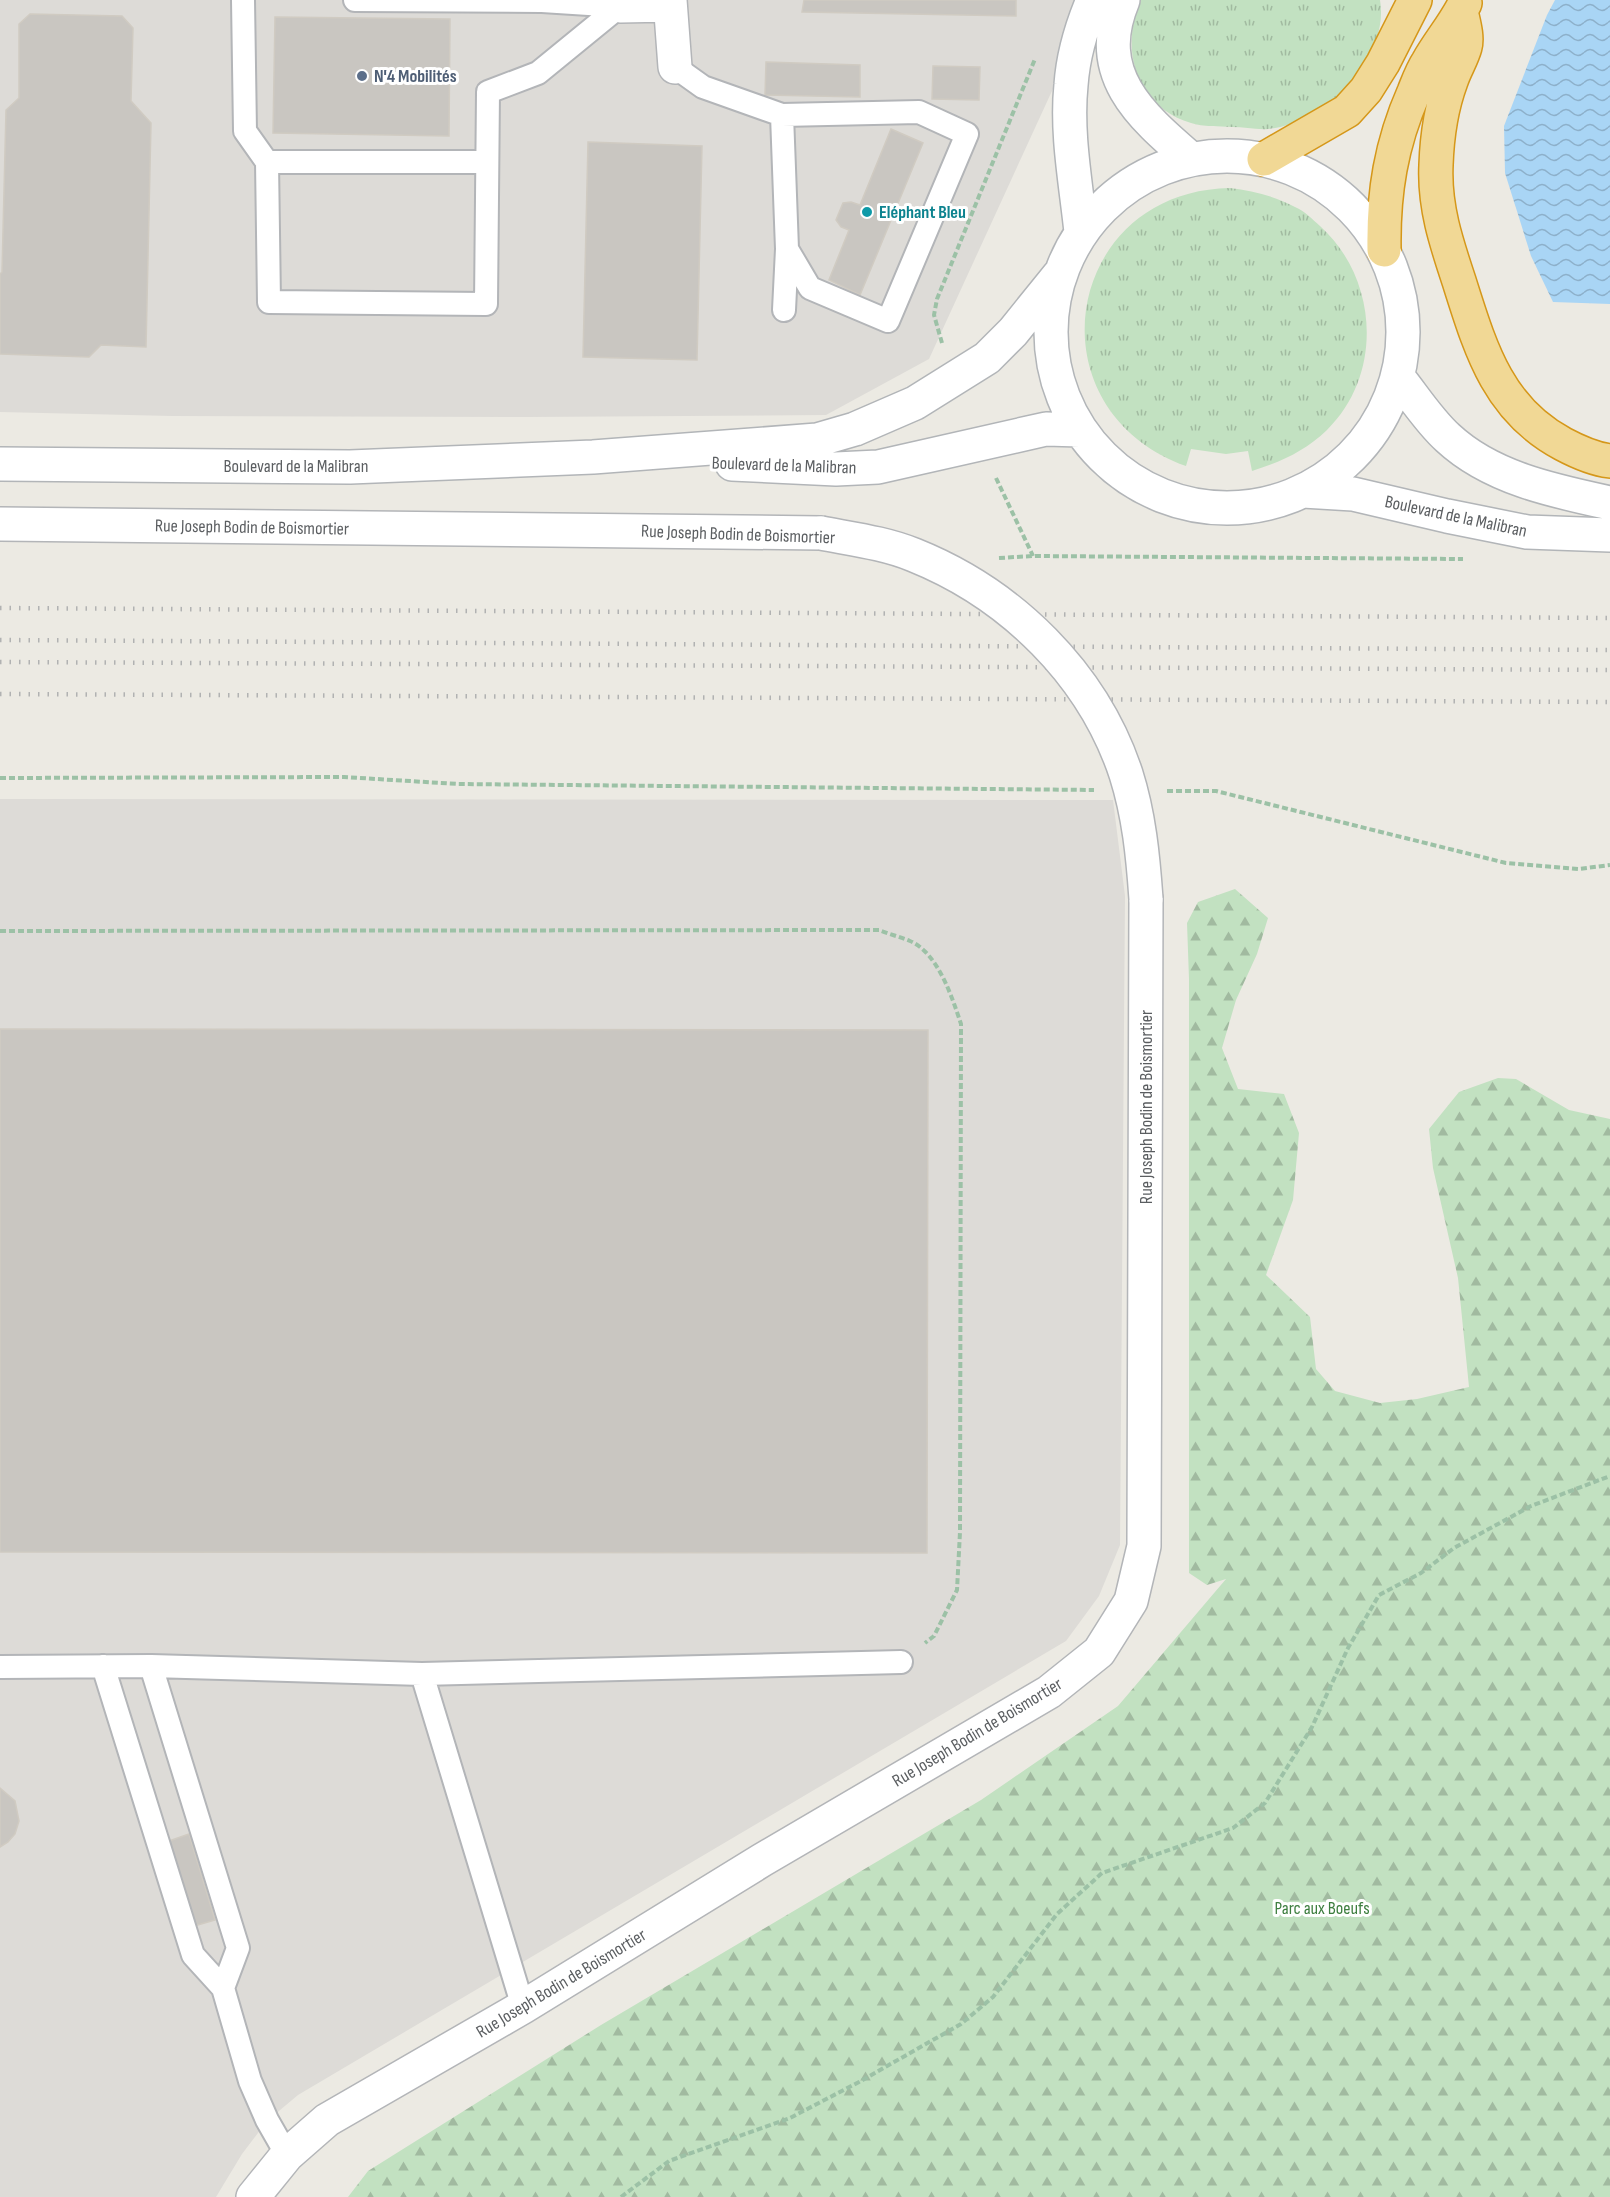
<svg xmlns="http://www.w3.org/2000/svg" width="1610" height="2197" viewBox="0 0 1610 2197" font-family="'Sofia Sans Condensed',sans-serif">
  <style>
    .industrial { fill: #dddbd7 }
    .grass { fill: url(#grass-tufts) }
    .forest { fill: url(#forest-firs) }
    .water { fill: url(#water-waves) }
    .building { fill: #c9c6c1; stroke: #d0cbc2; stroke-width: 1.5 }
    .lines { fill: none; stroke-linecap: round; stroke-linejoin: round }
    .lane-casing { stroke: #b3b5b8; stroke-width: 26 }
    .street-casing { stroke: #b3b5b8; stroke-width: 36 }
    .secondary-casing { stroke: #b2b5b8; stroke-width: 36 }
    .highway-casing { stroke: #d59719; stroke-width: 36 }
    .path { stroke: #9cc1a6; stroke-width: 4; stroke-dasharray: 6 3; stroke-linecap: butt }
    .lane { stroke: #fff; stroke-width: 22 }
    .street { stroke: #fff; stroke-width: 33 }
    .secondary { stroke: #fff; stroke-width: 33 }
    .highway { stroke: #f1d895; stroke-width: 33 }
    .rail { stroke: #b1b2b2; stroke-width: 4.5; stroke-dasharray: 1.5 8; stroke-linecap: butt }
    .street-bridge-casing { stroke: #b3b5b8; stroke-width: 36; stroke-linecap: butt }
    .street-bridge { stroke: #fff; stroke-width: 33 }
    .service-dot { fill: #5c6f8a; stroke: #fff; stroke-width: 2 }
    .culture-dot { fill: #0f9aa8; stroke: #fff; stroke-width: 2 }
    .labels { text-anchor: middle; stroke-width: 6; stroke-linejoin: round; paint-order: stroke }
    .service-label { font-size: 18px; font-weight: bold; fill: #4e5e75; stroke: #fff; text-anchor: start }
    .culture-label { font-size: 18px; font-weight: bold; fill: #0d838f; stroke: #fff; text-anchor: start }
    .street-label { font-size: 18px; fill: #5b5e61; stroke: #fff }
    .park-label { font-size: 18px; fill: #3d7e3f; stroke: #fff }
  </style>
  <defs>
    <pattern id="grass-tufts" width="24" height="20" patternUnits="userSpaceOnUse" patternTransform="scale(1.5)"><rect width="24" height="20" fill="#c2e1c1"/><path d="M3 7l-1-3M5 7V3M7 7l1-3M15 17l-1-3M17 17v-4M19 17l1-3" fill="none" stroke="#a1baa0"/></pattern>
    <pattern id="forest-firs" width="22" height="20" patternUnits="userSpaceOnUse" patternTransform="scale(1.5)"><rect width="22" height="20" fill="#c2e1c1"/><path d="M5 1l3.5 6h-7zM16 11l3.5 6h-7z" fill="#a1baa0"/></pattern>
    <pattern id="water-waves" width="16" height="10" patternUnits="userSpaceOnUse" patternTransform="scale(1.5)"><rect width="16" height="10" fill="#a9d5f5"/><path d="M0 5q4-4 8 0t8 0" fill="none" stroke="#8db0ca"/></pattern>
  </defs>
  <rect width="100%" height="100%" fill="#eceae3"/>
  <!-- industrial -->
  <path class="industrial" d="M0,0H1081L1057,80L929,359L826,415L529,417L172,416L0,412Z
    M0,799L1113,800L1125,896L1120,1545L1099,1596L1066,1641L298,2095L267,2121L242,2154L216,2197H0Z"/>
  <!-- grass -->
  <path class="grass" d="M1141,0H1380C1384,24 1376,44 1364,65C1360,71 1357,79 1352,85C1336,105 1295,127 1268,129C1257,130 1244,127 1232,127C1219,126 1203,127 1191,123C1136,106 1119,50 1141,0Z
    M1230,188C1253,191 1275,196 1295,207C1305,211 1312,219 1320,226C1378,278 1384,374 1327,430C1305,451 1281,462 1252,471L1248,451L1226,454L1191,449L1186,466C1028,409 1064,191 1230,188Z"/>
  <!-- forest -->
  <path class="forest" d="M1235,889L1268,918L1257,954L1236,1000L1222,1048L1238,1089L1284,1094L1299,1133L1293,1200L1266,1275L1310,1317L1316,1369L1335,1391L1380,1403L1417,1399L1469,1387L1458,1278L1433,1168L1429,1129L1459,1092L1498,1078L1516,1079L1569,1110L1610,1119V2197H348L368,2171L601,2025L981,1800L1118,1706L1226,1579L1207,1585L1189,1573V979L1187,923L1198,902Z"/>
  <!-- water -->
  <path class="water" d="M1555,0H1610V304L1553,302L1531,256L1505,173L1504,126L1547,15Z"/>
  <!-- building -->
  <path class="building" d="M804,0H1016V16L802,12Z
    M30,14L122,16L133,28L131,101L151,123L146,347L101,345L89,357L0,354V274L2,272L6,110L19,98V24Z
    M275,17L450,19L449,136L273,133Z
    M766,62L860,65V97L765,95Z
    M933,66L980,67L979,100L932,99Z
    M891,129L923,143L860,295L829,280L849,230L841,227L836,220L843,203L851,202L860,205Z
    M588,142L702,146L697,360L583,357Z
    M0,1029L928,1030L927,1553L0,1552Z
    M0,1788L15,1801L19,1821L15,1834L8,1842L0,1847Z
    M189,1834L215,1920L194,1926L169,1841Z"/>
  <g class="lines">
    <!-- lane casing -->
    <g class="lane-casing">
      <path id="lane" d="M243,0L245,131L267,162L269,302L486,304L488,92L538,73L620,6
        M355,0L542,1L620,6
        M675,67L703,87L782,115L919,112L967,134L888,321L810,288L787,249L782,115
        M267,162H487
        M784,310L787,249
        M103,1666L193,1955L223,1988L250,2081L267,2120L287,2155
        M151,1666L238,1948L223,1988
        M0,1667L151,1666L422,1674L901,1662
        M422,1674L523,2007"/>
    </g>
    <!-- street casing -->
    <g class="street-casing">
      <path id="street" d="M670,0L675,67
        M620,6L670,5
        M0,524L821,533
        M253,2197L287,2155L327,2120L523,2007L762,1860L1049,1692L1099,1652L1131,1601L1144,1546L1146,899"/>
    </g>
    <!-- secondary casing -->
    <g class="secondary-casing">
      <path id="secondary" d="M1123,0C1092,74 1140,115 1191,159
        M1051 332a176 176 0 1 1 352 0a176 176 0 1 1-352 0Z
        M1081,232C1076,184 1066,133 1071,85C1073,56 1082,26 1093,0
        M1398,377C1414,397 1429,421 1448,438C1491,478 1554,491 1610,503
        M0,464L350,467L593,457L817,440L855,429L915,403L987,358L1013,332L1059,275
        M732,464L836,469L878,467L1046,429L1080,430
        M1303,491L1353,494L1447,516L1527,532L1610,535"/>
    </g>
    <!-- highway casing -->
    <g class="highway-casing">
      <path id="highway" d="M1461,11C1463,21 1468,37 1465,47C1462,58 1455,69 1451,81C1441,108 1437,136 1436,165C1434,206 1446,242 1459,281C1480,347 1497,409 1563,444C1578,452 1594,459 1610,461
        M1264,159L1347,111L1366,90L1383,63L1415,0
        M1384,250C1383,193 1391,144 1414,92C1418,82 1422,71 1428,62C1439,42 1455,24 1465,3"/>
    </g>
    <!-- path -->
    <path class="path" d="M942,343L934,315L937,299L1035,59
      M996,478L1033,556
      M999,558L1033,556L1463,559
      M0,778L344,777L458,784L1094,790
      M1167,791H1216L1506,863L1579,869L1610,865
      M0,931L879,930C889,934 900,937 910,941C938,953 952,997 961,1024L960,1532L957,1590L934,1636L925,1643
      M621,2197L669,2161L790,2118L859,2082L961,2024L993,1997L1057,1914L1102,1873L1233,1828L1265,1803L1312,1727L1348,1648L1379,1595L1421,1573L1454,1548L1531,1506L1610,1476"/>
    <!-- lane -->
    <use href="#lane" class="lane"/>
    <!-- street -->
    <use href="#street" class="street"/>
    <!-- secondary -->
    <use href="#secondary" class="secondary"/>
    <!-- highway -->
    <use href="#highway" class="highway"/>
    <!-- rail -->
    <path class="rail" d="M0,608L1610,618
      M0,640L1610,650
      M0,662L1610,670
      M0,694L1610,702"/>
    <!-- street-bridge casing -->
    <g class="street-bridge-casing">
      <path id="street-bridge" d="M821,533C852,539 885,543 914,555C1011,594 1093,674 1126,774C1139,815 1143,856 1146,899"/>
    </g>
    <!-- street-bridge -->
    <use href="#street-bridge" class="street-bridge"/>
  </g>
  <!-- markers -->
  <circle class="service-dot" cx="362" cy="76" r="6"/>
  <circle class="culture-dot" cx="867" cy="212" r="6"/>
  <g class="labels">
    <!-- service labels -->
    <g class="service-label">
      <text x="374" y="82">N'4 Mobilités</text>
    </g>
    <!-- culture labels -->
    <g class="culture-label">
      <text x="879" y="218">Eléphant Bleu</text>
    </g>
    <!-- street labels -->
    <g class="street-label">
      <text transform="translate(784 465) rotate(2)" y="6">Boulevard de la Malibran</text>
      <text x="296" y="472">Boulevard de la Malibran</text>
      <text transform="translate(1456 516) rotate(12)" y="6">Boulevard de la Malibran</text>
      <text transform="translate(252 527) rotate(1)" y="6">Rue Joseph Bodin de Boismortier</text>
      <text transform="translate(738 534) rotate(2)" y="6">Rue Joseph Bodin de Boismortier</text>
      <text transform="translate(1146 1107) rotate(-90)" y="6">Rue Joseph Bodin de Boismortier</text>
      <text transform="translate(977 1732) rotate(-31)" y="6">Rue Joseph Bodin de Boismortier</text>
      <text transform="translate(561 1983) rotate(-31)" y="6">Rue Joseph Bodin de Boismortier</text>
    </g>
    <!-- park labels -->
    <g class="park-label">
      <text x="1322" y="1914">Parc aux Boeufs</text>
    </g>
  </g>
</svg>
